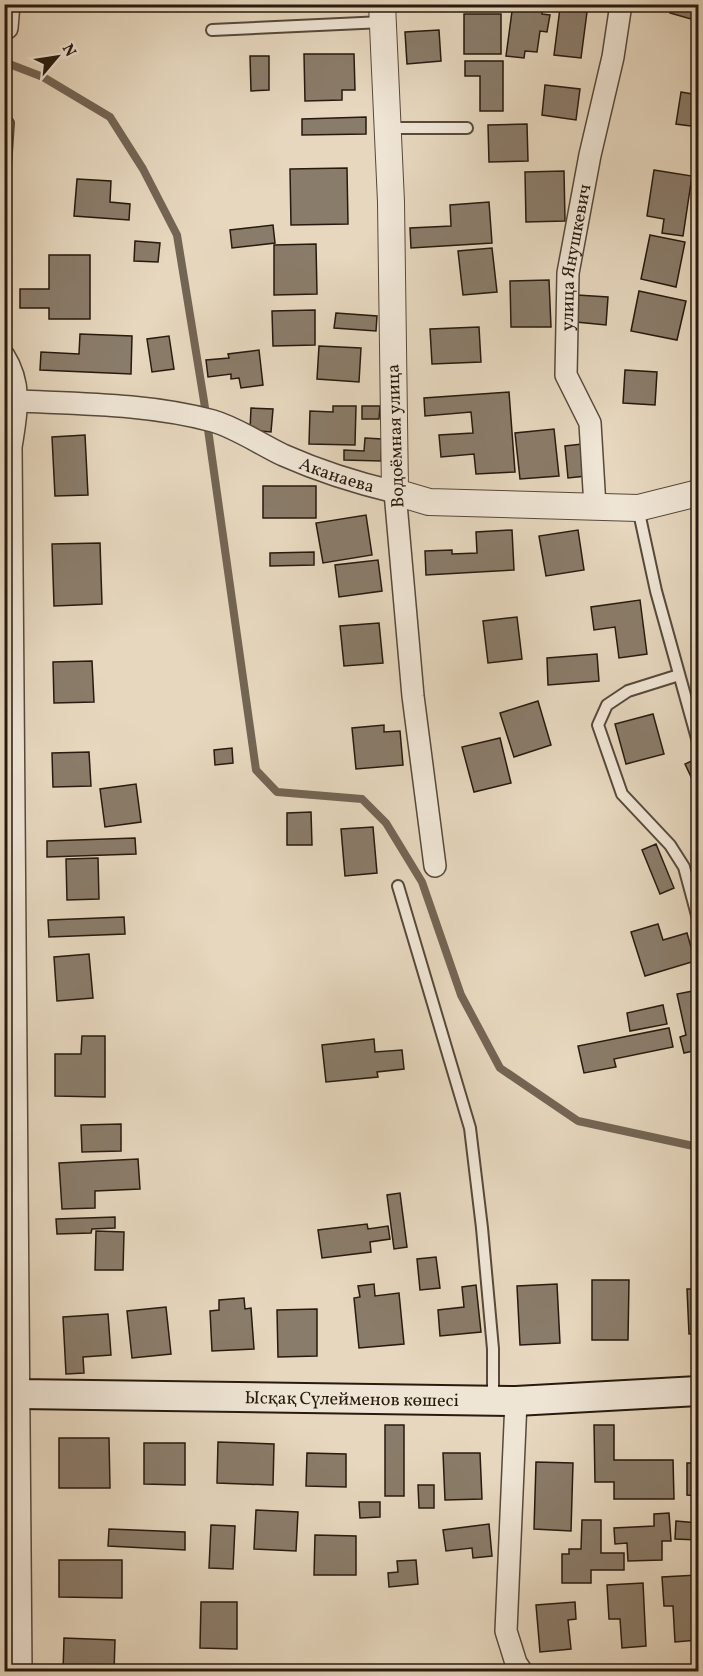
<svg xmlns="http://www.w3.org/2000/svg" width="703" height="1676" viewBox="0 0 703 1676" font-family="Vollkorn,serif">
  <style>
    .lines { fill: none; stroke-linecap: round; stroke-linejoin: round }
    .stream { stroke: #736554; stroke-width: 8 }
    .building { fill: #8a7c6a; stroke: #271a0f; stroke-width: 1.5 }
    .service-casing { stroke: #57493b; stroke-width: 14 }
    .minor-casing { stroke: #57493b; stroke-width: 24 }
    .tertiary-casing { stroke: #57493b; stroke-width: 28 }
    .secondary-casing { stroke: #271a0f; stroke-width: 32 }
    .service { stroke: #efe5d5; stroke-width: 10 }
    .minor { stroke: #efe5d5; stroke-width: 21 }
    .tertiary { stroke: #efe5d5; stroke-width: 26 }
    .secondary { stroke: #efe5d5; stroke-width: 28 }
    .labels { text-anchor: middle; stroke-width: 4.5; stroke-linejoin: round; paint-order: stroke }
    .street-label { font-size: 18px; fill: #271a0f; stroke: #efe5d5 }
  </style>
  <rect width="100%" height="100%" fill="#e6d7be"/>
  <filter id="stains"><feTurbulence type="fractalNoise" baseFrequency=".00333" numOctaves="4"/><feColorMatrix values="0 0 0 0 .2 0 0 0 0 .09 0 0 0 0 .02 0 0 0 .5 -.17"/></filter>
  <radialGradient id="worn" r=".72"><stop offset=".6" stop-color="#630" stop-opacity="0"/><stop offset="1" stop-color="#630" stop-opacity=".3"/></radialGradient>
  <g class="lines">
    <!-- stream -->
    <path class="stream" d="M4,62L43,77L110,117L143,169L177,235L204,401L256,770L277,792L362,799L386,823L422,882L461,995L500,1068L578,1121L698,1147"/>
  </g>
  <!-- building -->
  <path class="building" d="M513,4H543L542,14L550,15L547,32L540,31L537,52L525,51L524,58L506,56Z
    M672,4H698V21L670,13Z
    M560,8L587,12L581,58L554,55Z
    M464,14H501V54H464Z
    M439,30L441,61L407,64L405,32Z
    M304,54H354L355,90H342V100L305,101Z
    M250,56H269V90L251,91Z
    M465,61H503V111H480V76H465Z
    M545,85L580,89L576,120L542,115Z
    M681,92L698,95V127L676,124Z
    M366,117V134L302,135V119Z
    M527,124L528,161L489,162L488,125Z
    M347,168L348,224L291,225L290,169Z
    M654,170L692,176L683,236L662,233L664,219L647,216Z
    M564,171L565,221L526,222L525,172Z
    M77,179L111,181L110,202L130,204L129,220L74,216Z
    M489,202L492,243L411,248L410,228L451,226L450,205Z
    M273,225L275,243L232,248L230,230Z
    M650,235L685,242L676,287L641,279Z
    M135,241L160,243L158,262L134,261Z
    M316,244L317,294L274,295V245Z
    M492,248L497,292L463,295L458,251Z
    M49,255H90V319H49V308H20V289H49Z
    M549,280L551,327H511L510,281Z
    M639,291L686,301L677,340L631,331Z
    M577,295L608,297L606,325L576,322Z
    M315,310V345L273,346L272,311Z
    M336,313L377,316L376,331L334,328Z
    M479,327L481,362L432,364L430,329Z
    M80,334L132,336L131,374L40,370L41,352L79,354Z
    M169,336L174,369L152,372L147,339Z
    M319,346L361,348L359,382L317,379Z
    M259,350L263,385L241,388L239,378L231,379V374L208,377L206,360L229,358L228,354Z
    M625,370L657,372L655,405L623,403Z
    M509,392L515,472L476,474L474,454L441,457L439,435L473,433L471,412L425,416L424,398Z
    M333,406H356L355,445L309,444L310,411L333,412Z
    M362,406H380L379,419H362Z
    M251,408L273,409L271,432L250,430Z
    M554,429L559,476L520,479L515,433Z
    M85,435L88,495L55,496L52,437Z
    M365,438L382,439L381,461L344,460V450L364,451Z
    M582,444L586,476L568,478L565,446Z
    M263,486H316V518H263Z
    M366,515L372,555L323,563L316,523Z
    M512,530L514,570L426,575L425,551L452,550V554L477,553L476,532Z
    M578,530L584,570L546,576L539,536Z
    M100,543L102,604L54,606L52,544Z
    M314,552V565L270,566V553Z
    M378,560L382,591L339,597L335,565Z
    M640,600L647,654L619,658L615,627L594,630L591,607Z
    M517,617L522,659L488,663L483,621Z
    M379,623L383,663L344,666L340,626Z
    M597,654L599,681L548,685L547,658Z
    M92,661L94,702L54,703L53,662Z
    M538,701L551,745L514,757L500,713Z
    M653,714L664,754L626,764L615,724Z
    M384,725V732L400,731L403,765L356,769L352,728Z
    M500,738L511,783L474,792L462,747Z
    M232,748L233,763L215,765L214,750Z
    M89,752L91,786L53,787L52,753Z
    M698,758V784L695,785L685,764Z
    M136,784L141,822L105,827L100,789Z
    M311,812L312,845H287V813Z
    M373,827L377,873L345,876L341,829Z
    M135,838L136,854L47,857V841Z
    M656,844L674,888L660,894L642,850Z
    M98,858L99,899L67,900L66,859Z
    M124,917L125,934L49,937L48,920Z
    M658,924L663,940L687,933L695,961L645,976L631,932Z
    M89,954L93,998L57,1001L54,957Z
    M698,990V1050L684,1053L680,1037L686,1035L677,994Z
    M663,1005L667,1024L630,1031L627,1013Z
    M669,1028L673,1047L614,1059L616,1067L584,1073L578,1046Z
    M82,1036H105V1097L55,1096V1054H81Z
    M374,1039L375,1052L402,1050L404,1069L377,1072L378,1077L326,1082L322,1045Z
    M121,1124V1151L82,1152L81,1125Z
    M138,1159L140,1189L95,1191V1208L62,1209L59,1163Z
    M400,1193L407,1247L394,1249L387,1195Z
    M115,1217V1228L92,1229L91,1233L57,1234L56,1219Z
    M367,1224L368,1229L388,1226L390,1239L370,1242L371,1252L322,1258L318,1230Z
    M96,1231L124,1232L123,1270H95Z
    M436,1257L440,1288L420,1290L417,1259Z
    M592,1280H629L628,1340H592Z
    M374,1284L375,1296L399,1293L404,1344L359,1348L354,1298L360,1297L358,1286Z
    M557,1284L560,1343L520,1345L517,1286Z
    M476,1285L481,1332L440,1336L438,1310L464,1307L462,1287Z
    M687,1289H698V1333L689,1334Z
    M244,1298L245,1309L251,1308L254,1349L212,1351L210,1311L219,1310V1300Z
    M166,1307L171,1354L132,1358L127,1311Z
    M317,1309V1356L278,1357L277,1310Z
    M108,1314L111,1355L83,1357L84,1373L66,1374L63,1317Z
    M385,1425H404V1496H385Z
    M594,1425H614V1460H673L674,1499H614V1482H595Z
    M59,1438H109L110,1488H59Z
    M218,1442L274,1444L273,1485L217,1483Z
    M144,1443H185V1485L144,1484Z
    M307,1453L346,1454V1487L306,1486Z
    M443,1453H480L482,1499L445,1500Z
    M536,1462L573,1463L571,1531L534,1529Z
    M687,1463H698V1496L687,1495Z
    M418,1485H434V1508H419Z
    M359,1502H380V1517L360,1518Z
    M256,1510L298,1512L296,1551L254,1549Z
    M669,1513L671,1541H662V1560L628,1561L627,1543L615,1544L614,1528L654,1526V1514Z
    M582,1520H601V1553H624V1570H591V1583H562V1554H569V1549H581Z
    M676,1521L698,1523V1540L675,1539Z
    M489,1524L492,1556L473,1558L472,1548L446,1551L443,1530Z
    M211,1525L235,1526L233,1569L209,1568Z
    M109,1529L185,1532V1550L108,1546Z
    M315,1535L356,1536V1575H314Z
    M59,1560H122V1598L59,1597Z
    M416,1560L418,1584L389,1587L388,1573L398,1572L397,1561Z
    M698,1575V1640L675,1642L673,1606H664L662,1577Z
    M643,1583L646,1646L622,1648L620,1619H609L607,1585Z
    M201,1602H237V1649L200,1648Z
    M575,1602L576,1619L568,1620L571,1649L540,1652L536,1605Z
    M64,1638L115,1640L114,1672H63Z
    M275,1669V1672H216V1670Z"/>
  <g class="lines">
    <!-- service casing -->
    <g class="service-casing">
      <path id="service" d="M212,30L383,22
        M387,128H467
        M4,182L8,123
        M638,508L656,591L698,742
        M679,675L628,691L607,705L598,725L622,794L670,845L684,867L698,919
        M398,886L470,1128L482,1228L493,1349V1399"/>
    </g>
    <!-- minor casing -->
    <g class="minor-casing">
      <g id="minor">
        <path d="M7,28L9,4"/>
        <path d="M4,356C23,386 16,415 11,447L21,1672"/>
        <path id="s1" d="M18,401C83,404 150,404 213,421C237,428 260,444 283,455C319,471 357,483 395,492L413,696L435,866"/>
        <path id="s2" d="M595,507L590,423L566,375L568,273L590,155L613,57L621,4"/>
        <path d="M516,1401L506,1631L516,1663L522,1672"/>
      </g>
    </g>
    <!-- tertiary casing -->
    <g class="tertiary-casing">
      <path id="tertiary" d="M382,4L391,202L395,492L429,502L638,508L698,493"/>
    </g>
    <!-- secondary casing -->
    <g class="secondary-casing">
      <g id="secondary">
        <path id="s3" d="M4,1392L19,1394L516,1401L698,1391"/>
      </g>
    </g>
    <!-- service -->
    <use href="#service" class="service"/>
    <!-- minor -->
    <use href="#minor" class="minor"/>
    <!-- tertiary -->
    <use href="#tertiary" class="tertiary"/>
    <!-- secondary -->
    <use href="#secondary" class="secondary"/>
  </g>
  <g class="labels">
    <!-- street labels -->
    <g class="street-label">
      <text dy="6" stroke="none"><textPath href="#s2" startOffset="256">улица Янушкевич</textPath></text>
      <text transform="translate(395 436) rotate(-92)" y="6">Водоёмная улица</text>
      <text dy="6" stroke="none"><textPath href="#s1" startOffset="332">Аканаева</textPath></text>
      <text dy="6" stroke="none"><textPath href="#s3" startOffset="348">Ысқақ Сүлейменов көшесі</textPath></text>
    </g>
  </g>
  <!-- margin -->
  <rect width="703" height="1676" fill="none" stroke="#e6d7be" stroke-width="24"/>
  <rect x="6" y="6" width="691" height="1664" fill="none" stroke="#271a0f" stroke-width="3"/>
  <rect x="12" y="12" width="679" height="1652" fill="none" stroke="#271a0f" stroke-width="1.5"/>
  <!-- north arrow -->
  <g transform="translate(57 57) rotate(61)" stroke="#efe5d5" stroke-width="4.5" paint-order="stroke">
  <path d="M0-4.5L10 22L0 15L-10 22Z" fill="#271a0f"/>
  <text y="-9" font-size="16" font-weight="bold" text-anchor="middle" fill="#271a0f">N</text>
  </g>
  <rect width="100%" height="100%" filter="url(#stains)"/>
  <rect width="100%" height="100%" fill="url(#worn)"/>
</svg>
